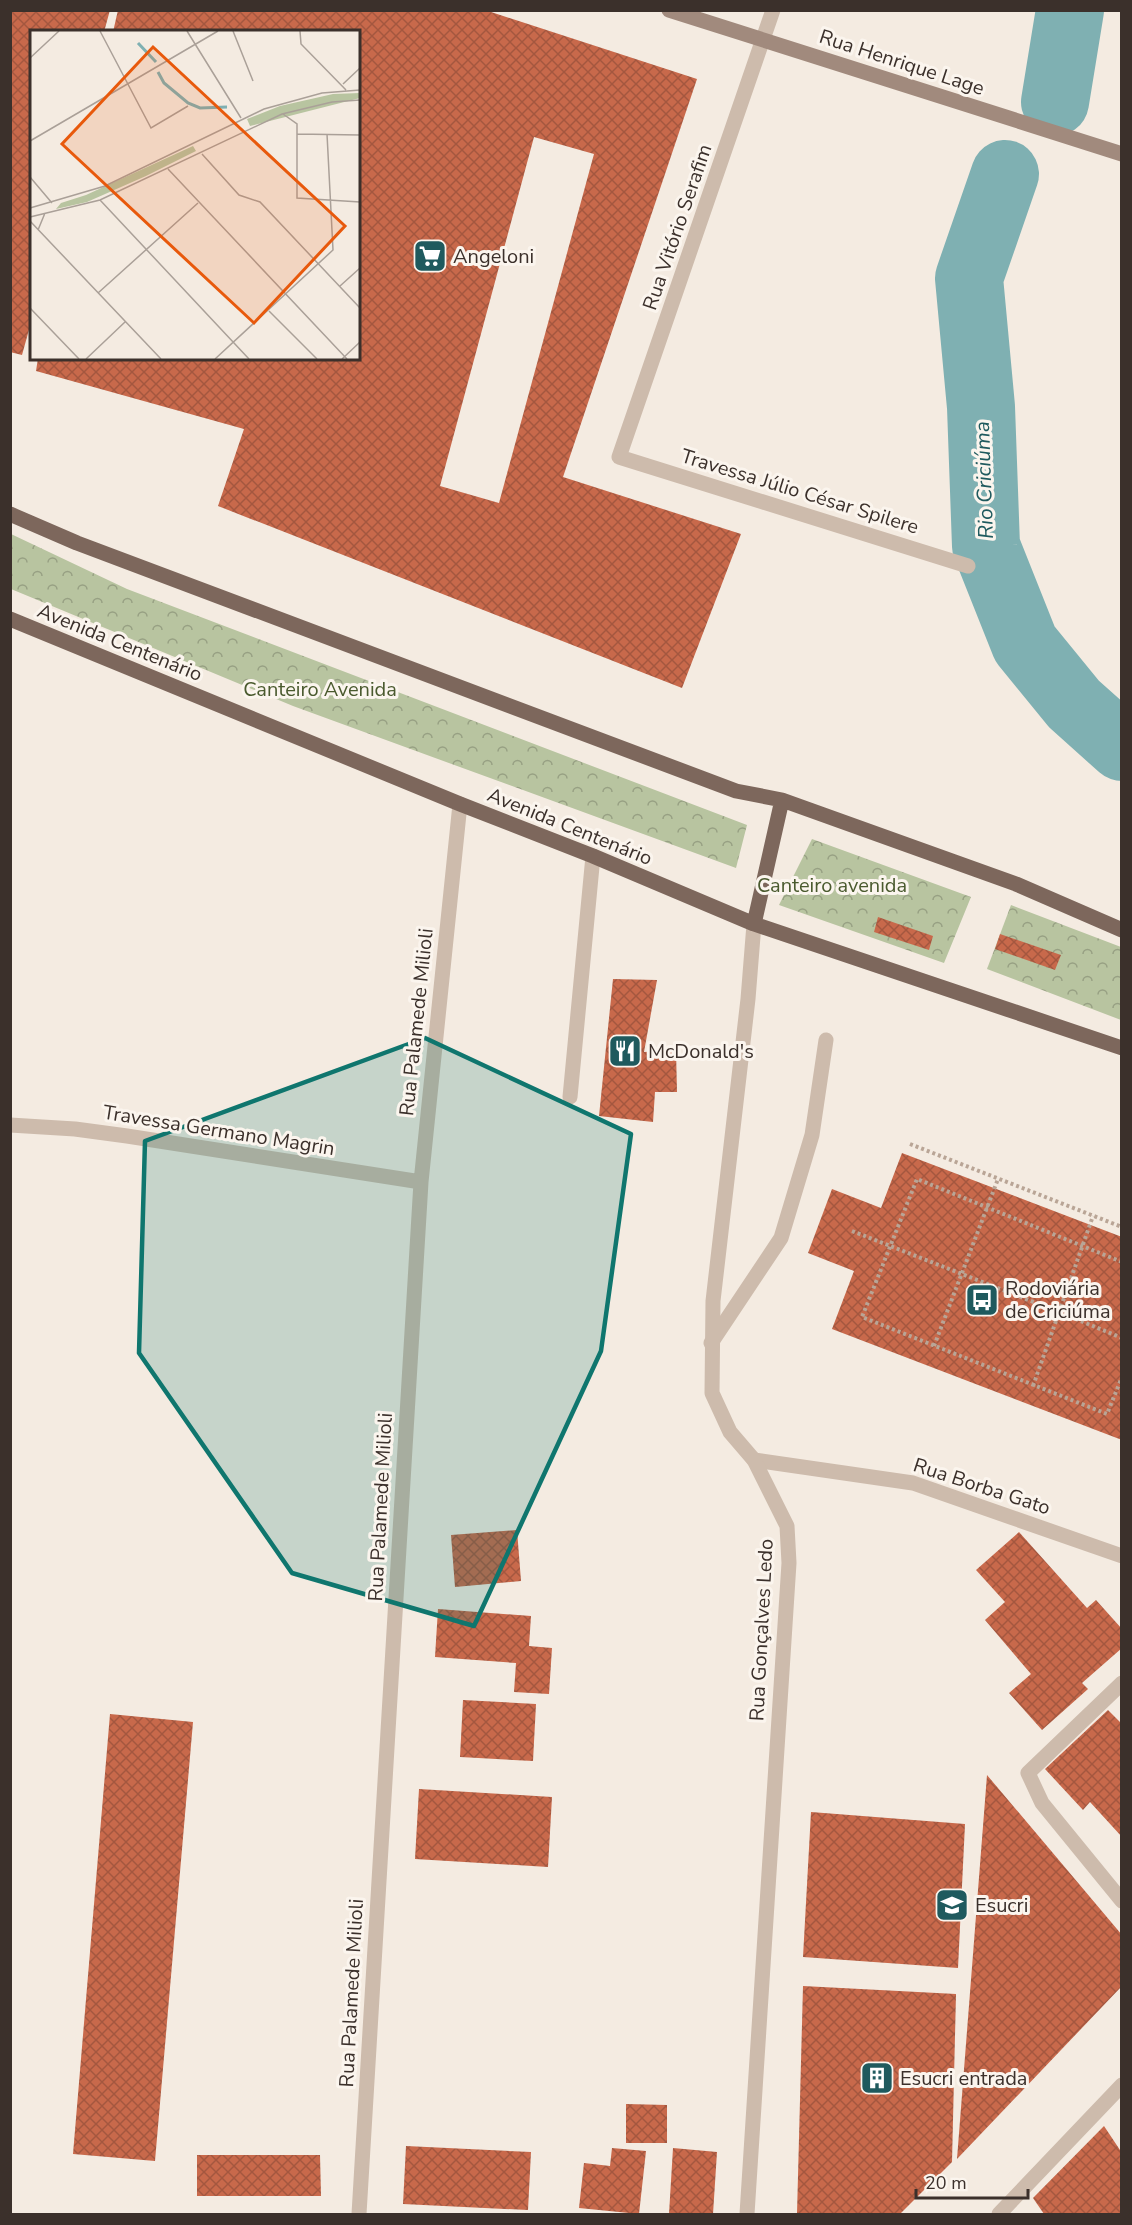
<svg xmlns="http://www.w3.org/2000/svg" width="1132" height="2225" viewBox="0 0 1132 2225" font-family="'Nunito Sans',sans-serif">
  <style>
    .forest { fill: url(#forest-crowns) }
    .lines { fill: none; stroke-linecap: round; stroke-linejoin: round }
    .river { stroke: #7fb0b2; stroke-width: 68 }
    .building { fill: url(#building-cross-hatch); fill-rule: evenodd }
    .path { stroke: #b9a596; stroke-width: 4; stroke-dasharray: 3 3; stroke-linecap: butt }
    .service { stroke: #cdbbac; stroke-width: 15 }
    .minor { stroke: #cdbbac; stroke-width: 15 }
    .tertiary { stroke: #cdbbac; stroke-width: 15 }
    .secondary { stroke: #a18a7d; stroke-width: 15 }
    .primary { stroke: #7d675c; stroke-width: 15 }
    .marked { fill: #0f766e; fill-opacity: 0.2; stroke: #0f766e; stroke-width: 4.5; stroke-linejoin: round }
    .labels { text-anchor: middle; stroke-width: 6; stroke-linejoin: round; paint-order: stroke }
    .street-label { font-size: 20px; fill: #3b302b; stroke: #fbf5ee }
    .poi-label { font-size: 20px; fill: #3b302b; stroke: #fbf5ee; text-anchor: start }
    .park-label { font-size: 20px; fill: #4a5a2e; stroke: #fbf5ee }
    .water-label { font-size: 21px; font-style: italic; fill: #1f5a5e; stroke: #fbf5ee }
    .inset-river { fill: none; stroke: #7fb0b2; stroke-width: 3 }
    .inset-road { fill: none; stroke: #aaa098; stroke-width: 1.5 }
    .view { fill: #e8590c; fill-opacity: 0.15; stroke: #e8590c; stroke-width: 3 }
    .inset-edge { fill: none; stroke: #3b302b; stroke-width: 3 }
  </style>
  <defs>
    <pattern id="forest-crowns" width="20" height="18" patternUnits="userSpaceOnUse" patternTransform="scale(1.5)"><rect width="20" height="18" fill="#b8c4a0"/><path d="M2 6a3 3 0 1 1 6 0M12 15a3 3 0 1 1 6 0" fill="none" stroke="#97a083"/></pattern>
    <pattern id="building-cross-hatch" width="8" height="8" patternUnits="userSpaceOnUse" patternTransform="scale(1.5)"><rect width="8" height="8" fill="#c8694b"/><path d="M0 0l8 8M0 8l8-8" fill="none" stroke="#a4573f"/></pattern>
  </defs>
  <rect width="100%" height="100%" fill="#f4ebe1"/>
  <!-- forest -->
  <path class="forest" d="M11,534L127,589L747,825L736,868L293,706L11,589Z
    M812,839L971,897L944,963L779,905Z
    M1011,905L1121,947V1020L987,969Z"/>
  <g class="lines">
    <!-- river -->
    <path class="river" d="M1055,102L1070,10
      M1005,174L969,278L981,407L986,546L1025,644L1074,704L1122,747"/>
  </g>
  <!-- building -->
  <path class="building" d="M10,10H110L104,32H32V319L22,355L10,352Z
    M118,10H485L697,79L563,477L741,534L682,688L218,506L244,429L36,371L38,358H358V32H113ZM534,137L594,154L499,503L440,486Z
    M878,917L933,936L929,950L874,932Z
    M1000,934L1061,955L1055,970L995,949Z
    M613,979L657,980L644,1052L676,1050L677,1092H655L653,1122L599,1116Z
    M902,1153L1122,1237V1440L832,1329L854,1271L808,1253L832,1189L881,1208Z
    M517,1530L521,1581L455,1587L451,1535Z
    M1019,1532L1087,1608L1096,1600L1122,1629V1648L1082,1683L1088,1689L1042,1730L1009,1693L1031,1674L985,1620L1005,1602L976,1570Z
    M438,1609L531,1616L529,1646L552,1648L549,1694L514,1692L516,1663L435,1657Z
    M463,1700L536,1704L533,1761L460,1757Z
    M1108,1710L1122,1724V1837L1090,1802L1083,1810L1045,1769Z
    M110,1714L193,1722L155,2161L73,2154Z
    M987,1775L1122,1935V1986L957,2159Z
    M419,1789L552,1797L548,1867L415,1859Z
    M811,1812L965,1824L958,1968L803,1957Z
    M803,1986L956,1994L952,2162L900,2214H797Z
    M626,2104L667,2105V2143H626Z
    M1104,2126L1122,2153V2214H1044L1033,2198Z
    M406,2146L531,2152L528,2210L403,2204Z
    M612,2148L646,2151L639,2214L579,2208L584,2163L610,2166Z
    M673,2148L717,2152L713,2214H669Z
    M197,2155H320L321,2196H197Z"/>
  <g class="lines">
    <!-- path -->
    <path class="path" d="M910,1144L1122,1227
      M852,1231L1059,1312L1122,1338
      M1122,1262L917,1179L862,1317L1107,1414L1122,1377
      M934,1346L998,1179
      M1033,1386L1093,1216"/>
    <!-- service -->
    <path class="service" d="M570,1097L593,856
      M711,1343L781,1238L812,1135L826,1040
      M754,1460L913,1483L1122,1556"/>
    <!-- minor -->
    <path class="minor" d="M773,10L619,457L968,566
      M10,1125L75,1129L127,1136L421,1182
      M359,2214L421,1182L460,804
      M747,2214L789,1563L787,1526L754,1460L730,1432L712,1393L713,1301L748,999L754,924
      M999,2214L1122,2085"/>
    <!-- tertiary -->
    <path class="tertiary" d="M1122,1683L1028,1773L1042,1803L1122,1901"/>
    <!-- secondary -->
    <path class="secondary" d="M669,10L1122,154"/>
    <!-- primary -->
    <path class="primary" d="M10,514L77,543L736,791L782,800L1016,884L1122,930
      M10,619L460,804L593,856L754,924L1122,1048
      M754,924L782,800"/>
  </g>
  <!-- marked area -->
  <path class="marked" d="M425,1038L631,1134L601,1351L474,1626L292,1573L139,1353L145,1141Z"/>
  <!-- icons -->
  <defs>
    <g id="supermarket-square" transform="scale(1.725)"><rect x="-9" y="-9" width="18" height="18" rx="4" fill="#1f5a5e" stroke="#fbf5ee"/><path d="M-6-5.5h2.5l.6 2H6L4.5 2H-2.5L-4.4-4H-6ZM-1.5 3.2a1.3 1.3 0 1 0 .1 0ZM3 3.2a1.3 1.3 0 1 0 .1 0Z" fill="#fff"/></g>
    <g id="restaurant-square" transform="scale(1.725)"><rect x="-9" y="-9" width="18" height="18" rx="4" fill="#1f5a5e" stroke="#fbf5ee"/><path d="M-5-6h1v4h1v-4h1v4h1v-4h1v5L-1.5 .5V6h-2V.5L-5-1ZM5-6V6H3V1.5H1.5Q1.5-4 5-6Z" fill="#fff"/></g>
    <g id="bus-square" transform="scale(1.725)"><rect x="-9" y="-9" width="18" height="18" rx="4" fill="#1f5a5e" stroke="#fbf5ee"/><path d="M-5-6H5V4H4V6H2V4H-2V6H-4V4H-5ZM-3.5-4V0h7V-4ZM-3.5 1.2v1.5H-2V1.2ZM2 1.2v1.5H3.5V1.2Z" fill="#fff"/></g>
    <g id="university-square" transform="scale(1.725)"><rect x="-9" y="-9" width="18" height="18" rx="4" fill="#1f5a5e" stroke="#fbf5ee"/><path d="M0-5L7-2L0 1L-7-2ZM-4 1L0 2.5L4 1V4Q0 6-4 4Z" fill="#fff"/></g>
    <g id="building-square" transform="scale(1.725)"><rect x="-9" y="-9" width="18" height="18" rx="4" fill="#1f5a5e" stroke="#fbf5ee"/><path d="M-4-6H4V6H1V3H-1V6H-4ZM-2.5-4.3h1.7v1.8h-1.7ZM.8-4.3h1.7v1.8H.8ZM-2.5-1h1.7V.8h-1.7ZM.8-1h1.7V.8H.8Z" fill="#fff"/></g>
  </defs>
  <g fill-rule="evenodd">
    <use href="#supermarket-square" x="430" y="256"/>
    <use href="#restaurant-square" x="625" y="1051"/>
    <use href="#bus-square" x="982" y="1300"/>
    <use href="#university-square" x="952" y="1905"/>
    <use href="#building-square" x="877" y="2078"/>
  </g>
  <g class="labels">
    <!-- street labels -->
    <g class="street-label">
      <text transform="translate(902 62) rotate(18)" y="7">Rua Henrique Lage</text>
      <text transform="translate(677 227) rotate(-71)" y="7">Rua Vitório Serafim</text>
      <text transform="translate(800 491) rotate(17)" y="7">Travessa Júlio César Spilere</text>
      <text transform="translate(120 642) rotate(22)" y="7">Avenida Centenário</text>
      <text transform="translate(570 826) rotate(22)" y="7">Avenida Centenário</text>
      <text transform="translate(416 1022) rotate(-84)" y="7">Rua Palamede Milioli</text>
      <text transform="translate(219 1130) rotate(9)" y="7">Travessa Germano Magrin</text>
      <text transform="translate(982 1486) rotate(18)" y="7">Rua Borba Gato</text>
      <text transform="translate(380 1507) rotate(-87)" y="7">Rua Palamede Milioli</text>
      <text transform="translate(761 1630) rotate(-87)" y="7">Rua Gonçalves Ledo</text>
      <text transform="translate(351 1993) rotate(-87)" y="7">Rua Palamede Milioli</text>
    </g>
    <!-- poi labels -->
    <g class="poi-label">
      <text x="453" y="263">Angeloni</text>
      <text x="648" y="1058">McDonald's</text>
      <text x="1005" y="1295">Rodoviária<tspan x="1005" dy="23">de Criciúma</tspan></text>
      <text x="975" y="1912">Esucri</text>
      <text x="900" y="2085">Esucri entrada</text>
    </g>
    <!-- park labels -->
    <g class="park-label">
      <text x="320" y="696">Canteiro Avenida</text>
      <text x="832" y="892">Canteiro avenida</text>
    </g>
    <!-- water labels -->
    <g class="water-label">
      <text transform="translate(984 480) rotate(-92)" y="7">Rio Criciúma</text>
    </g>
  </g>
  <!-- overview -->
  <g transform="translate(30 30)">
    <rect width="330" height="330" fill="#f4ebe1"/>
    <path d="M330,63V68L220,96L217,89L250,76L303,64ZM163,116L166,121L116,146L57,172L26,179L31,173L56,165Z" fill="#b8c4a0"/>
    <path class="inset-river" d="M108,13L126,32M128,42L134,53L158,73L170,78L197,77"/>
    <path class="inset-road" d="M70,1L121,98L158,76M157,1L211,88M203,1L223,51M270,1L271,14L316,60M0,28L29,1M313,54L330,38M253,84L267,94V168L330,172M267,104L330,105M0,111L188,1M172,124L209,165L230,172L330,278M138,139L317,329M0,147L22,173M70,170L219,329M0,178L75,156L234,79L292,63L330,60M0,187L70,170L252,84L302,72L330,70M0,191L131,329M8,200L15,183M310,256L330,238M68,263L168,173M0,278L49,329M239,281L287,329M56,329L95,292M185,329L303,220L297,104M312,329L330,312"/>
    <path class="view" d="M123,17L315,196L224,293L32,114Z"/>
    <rect width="330" height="330" class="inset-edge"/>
  </g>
  <!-- border -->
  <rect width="1132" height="2225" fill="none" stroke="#3b302b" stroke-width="24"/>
  <!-- scale -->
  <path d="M916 2189v9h112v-9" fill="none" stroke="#3b302b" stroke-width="3"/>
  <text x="925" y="2189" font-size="18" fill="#3b302b" stroke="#fbf5ee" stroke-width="4.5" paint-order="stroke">20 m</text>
</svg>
